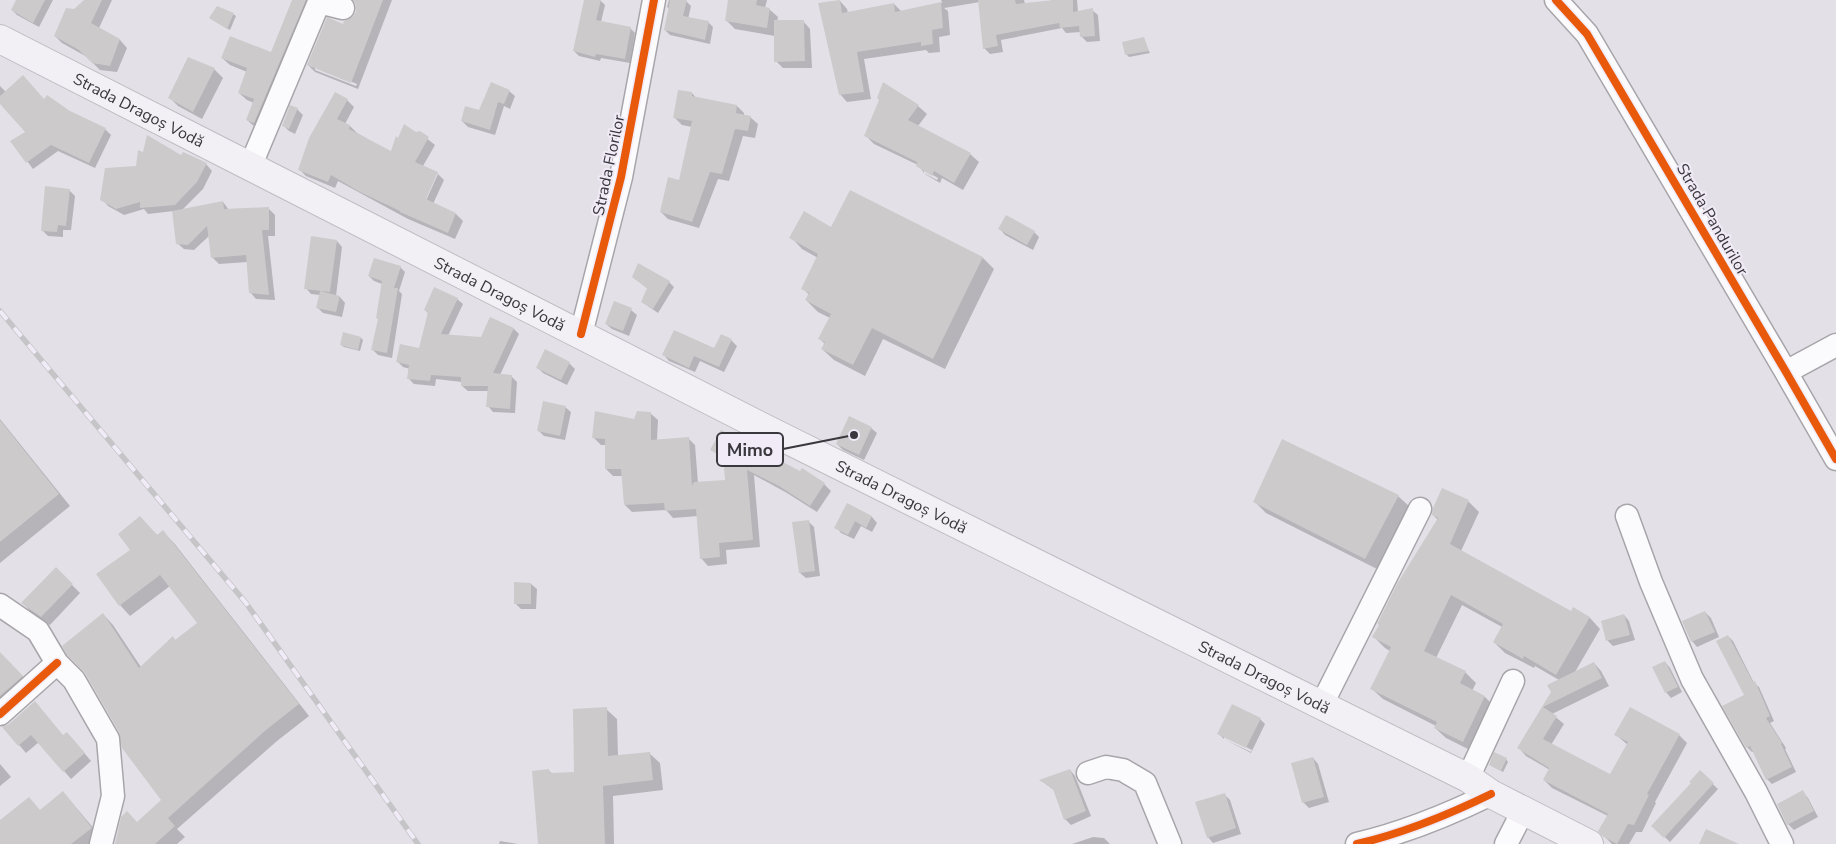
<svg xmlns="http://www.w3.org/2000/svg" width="1836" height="844" viewBox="0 0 1836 844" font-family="'Nunito Sans',sans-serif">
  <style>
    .shadow { fill: #0003; fill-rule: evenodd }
    .building { fill: #cdcacb }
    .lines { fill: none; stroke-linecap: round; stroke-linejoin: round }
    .minor-casing { stroke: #a8a5aa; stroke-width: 25 }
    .major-casing { stroke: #bfbdc1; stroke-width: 30 }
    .minor { stroke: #fbfafc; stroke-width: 22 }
    .major { stroke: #f2eff5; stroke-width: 28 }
    .rail-casing { stroke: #c5c5c7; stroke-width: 5.5 }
    .rail { stroke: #f1ebf8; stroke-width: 4; stroke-dasharray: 11; stroke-linecap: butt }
    .cycleway-casing { stroke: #f1ebf8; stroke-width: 11 }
    .cycleway { stroke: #e8590c; stroke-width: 8 }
    .labels { text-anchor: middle; stroke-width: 4; stroke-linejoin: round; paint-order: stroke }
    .street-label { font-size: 16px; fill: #3a373d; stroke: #f1ebf8 }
    .leader { fill: none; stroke: #3a373d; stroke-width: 2 }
    .callout-dot { fill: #3a373d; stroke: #f1ebf8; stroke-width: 2 }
    .callout { fill: #f1ebf8; stroke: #3a373d; stroke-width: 2 }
    .callout-label { font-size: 18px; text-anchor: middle; font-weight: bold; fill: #3a373d }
  </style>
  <rect width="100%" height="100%" fill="#e4e0e8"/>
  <!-- shadow -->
  <path class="shadow" d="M18,0H53L39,27L17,15L12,10Z
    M86,0H112L99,28L120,40L127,48L117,72L100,70L87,57L62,43L55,36Z
    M293,0H319L262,129L255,127L247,120L254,103L247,100L239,93L247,72L230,65L222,58L272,53Z
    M354,0H392L358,89L315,72L308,65L344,26L354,18L357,11V5ZM315,67L357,84L356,86L315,70Z
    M585,0H600L605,5L601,22L630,28L635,33L630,63L601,58L600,61L579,56L574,51Z
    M669,0L686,1L691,6L688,19L708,22L713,27L710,44L670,35L665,30L670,9L667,7Z
    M729,0H767L765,8L769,9L778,17L777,22L803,21L810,29L812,68H783L776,61L775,36L735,29L726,20Z
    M941,0H1024L1025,4L1052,1V0H1077L1078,12L1092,10L1098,15L1100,41L1087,42L1081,36V32L1066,33L1062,28L1001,40L1003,52L990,54L984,48L980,2L944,8L948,11L950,35L939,37L940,52L929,53L926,50L864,59L871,99L847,102L840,94V1L847,9L848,13L894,4L902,12L942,3Z
    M233,14L236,16L230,30L213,20Z
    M1143,39L1150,53L1129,57L1126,54Z
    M214,69L223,78L202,119L178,106L170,98Z
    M884,84L918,106L927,114L918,126L970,154L979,162L963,190L942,178L940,183L925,174L918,165L874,144L866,136L880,100ZM924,170L938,178L937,180L924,173Z
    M0,86L6,92L45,100L105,129L111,135L95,168L58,151L33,169L12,141L27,132L0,103Z
    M509,91L515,96L510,109L504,106L495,135L468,127L462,121L480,112Z
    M692,93L697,99L737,106L744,113V116L750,117L758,124L755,138L743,136L729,181L718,179L699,228L668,219L661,212L680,181L692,127L682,125L675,118Z
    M347,100L354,107L345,124L350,126L357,133L392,153L416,134L420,133L435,145L423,166L437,173L444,180L433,204L456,214L463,221L455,239L408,219L338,181L335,188L306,176L299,169ZM436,174H438L424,205L422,204Z
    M291,106L297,109L303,115L295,134L289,131L283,125Z
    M182,157L206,164L212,171L203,189L182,210L223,202L229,210L268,208L275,215V236H268L275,300L256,299L250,292L248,262L219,264L212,257L209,236L194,250L184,249L177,243L174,211L148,214L144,209L124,215L108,206L102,199L137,167Z
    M69,190L75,196L71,230H63V237L48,236L42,230Z
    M850,192L983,258L994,269L945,369L883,339L865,376L834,360L822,349L825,344L820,339L830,318L818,312L806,300L809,295L803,288L818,258L802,249L791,237L832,229Z
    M1000,229L1034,232L1039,237L1033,250L1005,235Z
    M337,241L342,247L336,296L340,297L345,303L342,317L323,313L317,307L320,295L311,294L306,288Z
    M638,265L669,282L674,287L658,313L642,302L648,289L633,277Z
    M400,267L405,272L399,291L402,294L392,358L378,355L373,350L379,320L382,284L374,281L369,276Z
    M457,299L463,304L448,336L481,338L490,318L514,329L519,334L500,375L511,376L517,382L515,413L493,412L488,406L489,391H468L462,386V382L436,379L435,386L414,384L409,379L410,369L403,367L398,362L420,349L429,314L425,310Z
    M631,310L637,315L629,336L612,329L606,324Z
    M721,336L731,340L737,346L724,372L700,361L695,372L669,361L664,355L714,350Z
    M361,338L363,340L360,351L344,347L341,345Z
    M546,351L569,363L575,369L567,385L543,373L537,367Z
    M565,407L571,412L565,440L544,436L538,430Z
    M650,413L658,420L657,440L688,438L695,445L698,483L726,481L724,460L712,450L824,484L831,491L817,512L787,493L754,475L760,547L726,550L727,564L708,566L701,558L698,516L673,518L666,510L632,512L625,505L623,476H613L606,469V445H601L594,438Z
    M0,419L70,506L0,563Z
    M871,428L877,433L864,460L843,450L837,444Z
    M1398,496L1410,507L1377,569L1266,513L1254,501Z
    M1468,501L1479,512L1461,551L1572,612L1574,609L1590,618L1600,629L1575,672L1594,663L1601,671L1609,686L1552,714L1564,724L1551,745L1611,776L1628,745L1616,735H1679L1687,743L1655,802L1656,803L1642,832H1636L1629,844H1612L1599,831L1608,816L1552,788L1544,780L1550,770L1526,756L1519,748L1559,680L1535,666L1534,668L1505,653L1494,642L1502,627L1462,605L1436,658L1465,672L1476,683L1472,691L1485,697L1495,707L1474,752L1446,738L1435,728L1436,726L1383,699L1372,689L1390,651L1385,648L1374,637L1438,520L1433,515Z
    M848,504L872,517L877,523L872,532L861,526L854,539L841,533L836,527Z
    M140,517L158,536L163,532L174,543L309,716L277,741L177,829L185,837L177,844H116L162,800L121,732L103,614L113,625L141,667L173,638L176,641L199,623L170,586L130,616L120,605Z
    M808,521L814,527L820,576L806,578L800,573Z
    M56,569L80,593L50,625L31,612L23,603Z
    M531,584L537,589L536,609H521L515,603Z
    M1705,612L1711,618L1719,637L1697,647L1692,641Z
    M1624,615L1629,621L1635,640L1613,646L1608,641L1602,621Z
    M1728,636L1733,641L1754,683L1759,687L1774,721L1770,723L1786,748L1785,749L1796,772L1772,784L1767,779L1754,752H1752L1747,747L1724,707L1745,695Z
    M6,659L28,682L0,708V665Z
    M1665,662L1670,668L1682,692L1671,698L1666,692Z
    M606,709L617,719L618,757L649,753L660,763L663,790L613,796L614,844H539L549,771L553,774H576Z
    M1260,719L1265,724L1251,753L1224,739L1219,734ZM1224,736L1252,750L1251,752L1224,739Z
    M7,731L64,736L74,741L91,761L71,779L39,742L26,753Z
    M1313,758L1318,764L1329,802L1309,808L1303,802Z
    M1506,759L1508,762L1503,772L1490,765Z
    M0,764L11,777L0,786Z
    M1070,770L1075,776L1091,816L1071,825L1065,819L1055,791L1042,781Z
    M1700,772L1718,789L1670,842L1653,826L1693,783Z
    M63,792L101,837L92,844H0V822L41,811Z
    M1803,792L1808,798L1818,817L1794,830L1788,824L1778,805Z
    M1224,794L1230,800L1241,834L1213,843L1208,837Z
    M1093,837L1104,838L1110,844H1072Z
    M500,841L518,844H499Z"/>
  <!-- building -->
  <path class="building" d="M16,0H45L33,23L11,10Z
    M84,0H102L91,23L120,39L110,66L92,63L79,50L54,36L66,8L74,9Z
    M292,0H306L254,123L246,120L254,99L238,93L247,68L221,58L230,36L271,52Z
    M353,0H383L351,83L307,65L327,17L343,24L344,21L352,17L356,12V5Z
    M584,0H601L596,20L631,27L625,59L596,54L595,57L573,51Z
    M670,0H687L683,16L709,21L705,40L664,30Z
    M728,0H757L756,5L770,8L767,28L725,21Z
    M840,0L842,13L894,3L895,12L941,2L943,28L932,30L933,44L921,46V42L857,52L864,92L839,95L818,3Z
    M978,0H1015L1016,4L1054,0H1073V12L1093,8L1095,36L1080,37L1079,26L1060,28L1059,23L996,35L998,46L983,49Z
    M217,6L234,13L227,29L209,18Z
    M774,20H804L805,61L774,62Z
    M1144,37L1149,51L1125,55L1122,42Z
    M188,57L215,68L193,112L168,98Z
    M23,75L44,99L47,95L70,111L106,128L89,163L51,145L26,163L10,141L25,132L0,104V96Z
    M491,82L510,90L504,104L498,102L490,130L461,121L465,106L479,110Z
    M883,82L919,105L908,120L971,153L954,183L934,171L932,176L916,166L917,162L864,136L879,100L877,98Z
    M678,90L692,92V96L737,105L736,113L751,116L748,131L735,129L722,174L710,172L692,222L660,212L668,177L679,180L692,121L673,118Z
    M335,92L348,99L337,119L350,125L349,129L391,151L396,136L398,138L404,124L416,132L420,131L429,137L415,162L438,172L426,199L456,213L448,233L400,212V211L360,192L331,175L328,182L298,170L309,138Z
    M290,105L298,108L289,129L282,126Z
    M147,135L181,155L183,152L207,163L197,182L175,205L140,208V202L116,209L100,200L105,168L136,166L138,150L143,152Z
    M45,186L70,189L66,226L58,225L57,232L41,231Z
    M850,190L983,257L933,359L872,328L853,365L821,349L825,342L818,339L831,314L805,300L809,293L801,289L818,254L789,238L804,211L831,227Z
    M223,201L224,209L269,207V230H262L269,295L249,293L246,255L211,258L207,226L188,245L176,244L172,211Z
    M1006,215L1035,231L1027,245L998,229Z
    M311,236L337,240L330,292L304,289Z
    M374,258L401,266L394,288H398L387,353L371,350L378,319L376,318L382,281L368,276Z
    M638,263L670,281L653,309L641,302L647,288L632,277Z
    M434,287L458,298L441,334L481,337L490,317L514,328L493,373L512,375L510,409L486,407L488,386H461V377L431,375L430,381L407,379L409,365L396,362L400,344L419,348L428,312L424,310Z
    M320,291L340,296L336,312L316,308Z
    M614,301L632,308L623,331L605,324Z
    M674,330L714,348L721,334L732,339L719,367L694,356L689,368L662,355Z
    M343,332L361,337L358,350L340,345Z
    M545,349L570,362L561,380L536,368Z
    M543,401L566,406L560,436L537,431Z
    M595,411L634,419L637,411L651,412V440L689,437L692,486L694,482L725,480L723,457L710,450L721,430L800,471L802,468L825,483L810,506L779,486L747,470L753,540L719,543L720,557L700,559L696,509L665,511L664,503L624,505L621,469H605V439L592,438Z
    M849,416L872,427L859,455L836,444Z
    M0,420L59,494L0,542Z
    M1282,439L1399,495L1365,559L1253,502Z
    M1442,488L1469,500L1450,544L1571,611L1573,607L1590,617L1556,675L1524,656L1523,659L1493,642L1503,624L1451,595L1424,651L1466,671L1460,683L1485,696L1463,742L1434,728L1437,722L1370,689L1391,647L1372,637L1379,625L1377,624L1397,584L1438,518L1432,515L1433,508Z
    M847,503L872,516L866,528L855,521L848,535L834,528Z
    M140,516L157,535L163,530L299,704L266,730L168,818L175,826L155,844H115L121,817L127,811L137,822L161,800L122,748L119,732L85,673L67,655L62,646L103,613L139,668L173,636L175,640L197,623L160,575L119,606L96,574L130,550L118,534Z
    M809,520L815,571L799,573L792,522Z
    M56,567L73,584L41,617L21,603Z
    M514,582L531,583V604H514Z
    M1705,611L1715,632L1691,642L1682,621Z
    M1624,614L1630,635L1606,641L1601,621Z
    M1728,635L1753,682L1755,681L1770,716L1766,718L1782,743L1781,744L1792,767L1766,780L1750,746L1746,748L1722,706L1744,695L1716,641Z
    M0,652L23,676L0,696Z
    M1665,661L1678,687L1665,693L1652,667Z
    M1594,662L1602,678L1543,707L1557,716L1543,739L1610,774L1628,742L1614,735L1630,707L1680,734L1647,794L1649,795L1634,825L1628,824L1617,844L1602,836L1598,831L1608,814L1543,780L1549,768L1517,748L1551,692L1547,685Z
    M35,701L63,735L67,732L85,753L63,772L31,735L18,746L2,727L9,724Z
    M1232,704L1261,718L1246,748L1217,734Z
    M607,707L608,756L650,752L653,780L603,786L605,844H538L532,771L549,769L550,773L574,772L573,709Z
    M1494,752L1507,758L1501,771L1489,765Z
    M1313,757L1324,797L1302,803L1291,763Z
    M1070,769L1086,811L1064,820L1053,789L1039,780Z
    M1700,770L1714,783L1664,838L1651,826L1691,783L1689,782Z
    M1803,790L1814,811L1787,825L1777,804Z
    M63,791L92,828L71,844H0V820L29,797L40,810Z
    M1225,793L1236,828L1207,838L1195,802Z
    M1706,829L1739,844H1699Z"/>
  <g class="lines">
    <!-- minor casing -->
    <g class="minor-casing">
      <path id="minor" d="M1556,0L1587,34L1786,372L1836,459
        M250,167L319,2L343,8
        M581,334L621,177L654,0
        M1786,372L1836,345
        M1627,516L1651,582L1692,679L1756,792L1782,844
        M0,605L38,631L57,663L74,680L108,739L113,796L101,844
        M1321,706L1420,509
        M0,714L57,663
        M1088,773L1106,767L1123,770L1145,783L1170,844
        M1468,778L1513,681
        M1357,844C1404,833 1448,815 1491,794
        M1506,844L1523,811"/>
    </g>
    <!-- major casing -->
    <g class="major-casing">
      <g id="major">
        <path id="s1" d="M0,39L758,425L1468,778L1491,794L1589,844"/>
      </g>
    </g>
    <!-- minor -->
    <use href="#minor" class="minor"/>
    <!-- major -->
    <use href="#major" class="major"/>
    <!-- rail casing -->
    <g class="rail-casing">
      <path id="rail" d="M0,311L246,603L418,844"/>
    </g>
    <!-- rail -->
    <use href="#rail" class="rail"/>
    <!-- cycleway casing -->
    <g class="cycleway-casing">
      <path id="cycleway" d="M1556,0L1587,34L1786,372L1836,459
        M581,334L621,177L654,0
        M0,714L57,663
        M1357,844C1404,833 1448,815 1491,794"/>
    </g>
    <!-- cycleway -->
    <use href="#cycleway" class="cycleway"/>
  </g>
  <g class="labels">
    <!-- street labels -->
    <g class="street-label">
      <text dy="6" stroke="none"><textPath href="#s1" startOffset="156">Strada Dragoș Vodă</textPath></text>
      <text transform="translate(608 165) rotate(-78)" y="6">Strada Florilor</text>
      <text transform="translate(1713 219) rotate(60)" y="6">Strada Pandurilor</text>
      <text dy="6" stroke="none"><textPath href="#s1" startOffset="561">Strada Dragoș Vodă</textPath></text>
      <text dy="6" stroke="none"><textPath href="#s1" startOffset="1011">Strada Dragoș Vodă</textPath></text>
      <text dy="6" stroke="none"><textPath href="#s1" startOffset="1416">Strada Dragoș Vodă</textPath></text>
    </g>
  </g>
  <!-- callouts -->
  <path class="leader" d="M854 435L783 449"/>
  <circle class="callout-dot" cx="854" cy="435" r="5"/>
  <rect class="callout" x="717" y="433" width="66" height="33" rx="5"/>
  <g class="callout-label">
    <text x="750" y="456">Mimo</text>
  </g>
</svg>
